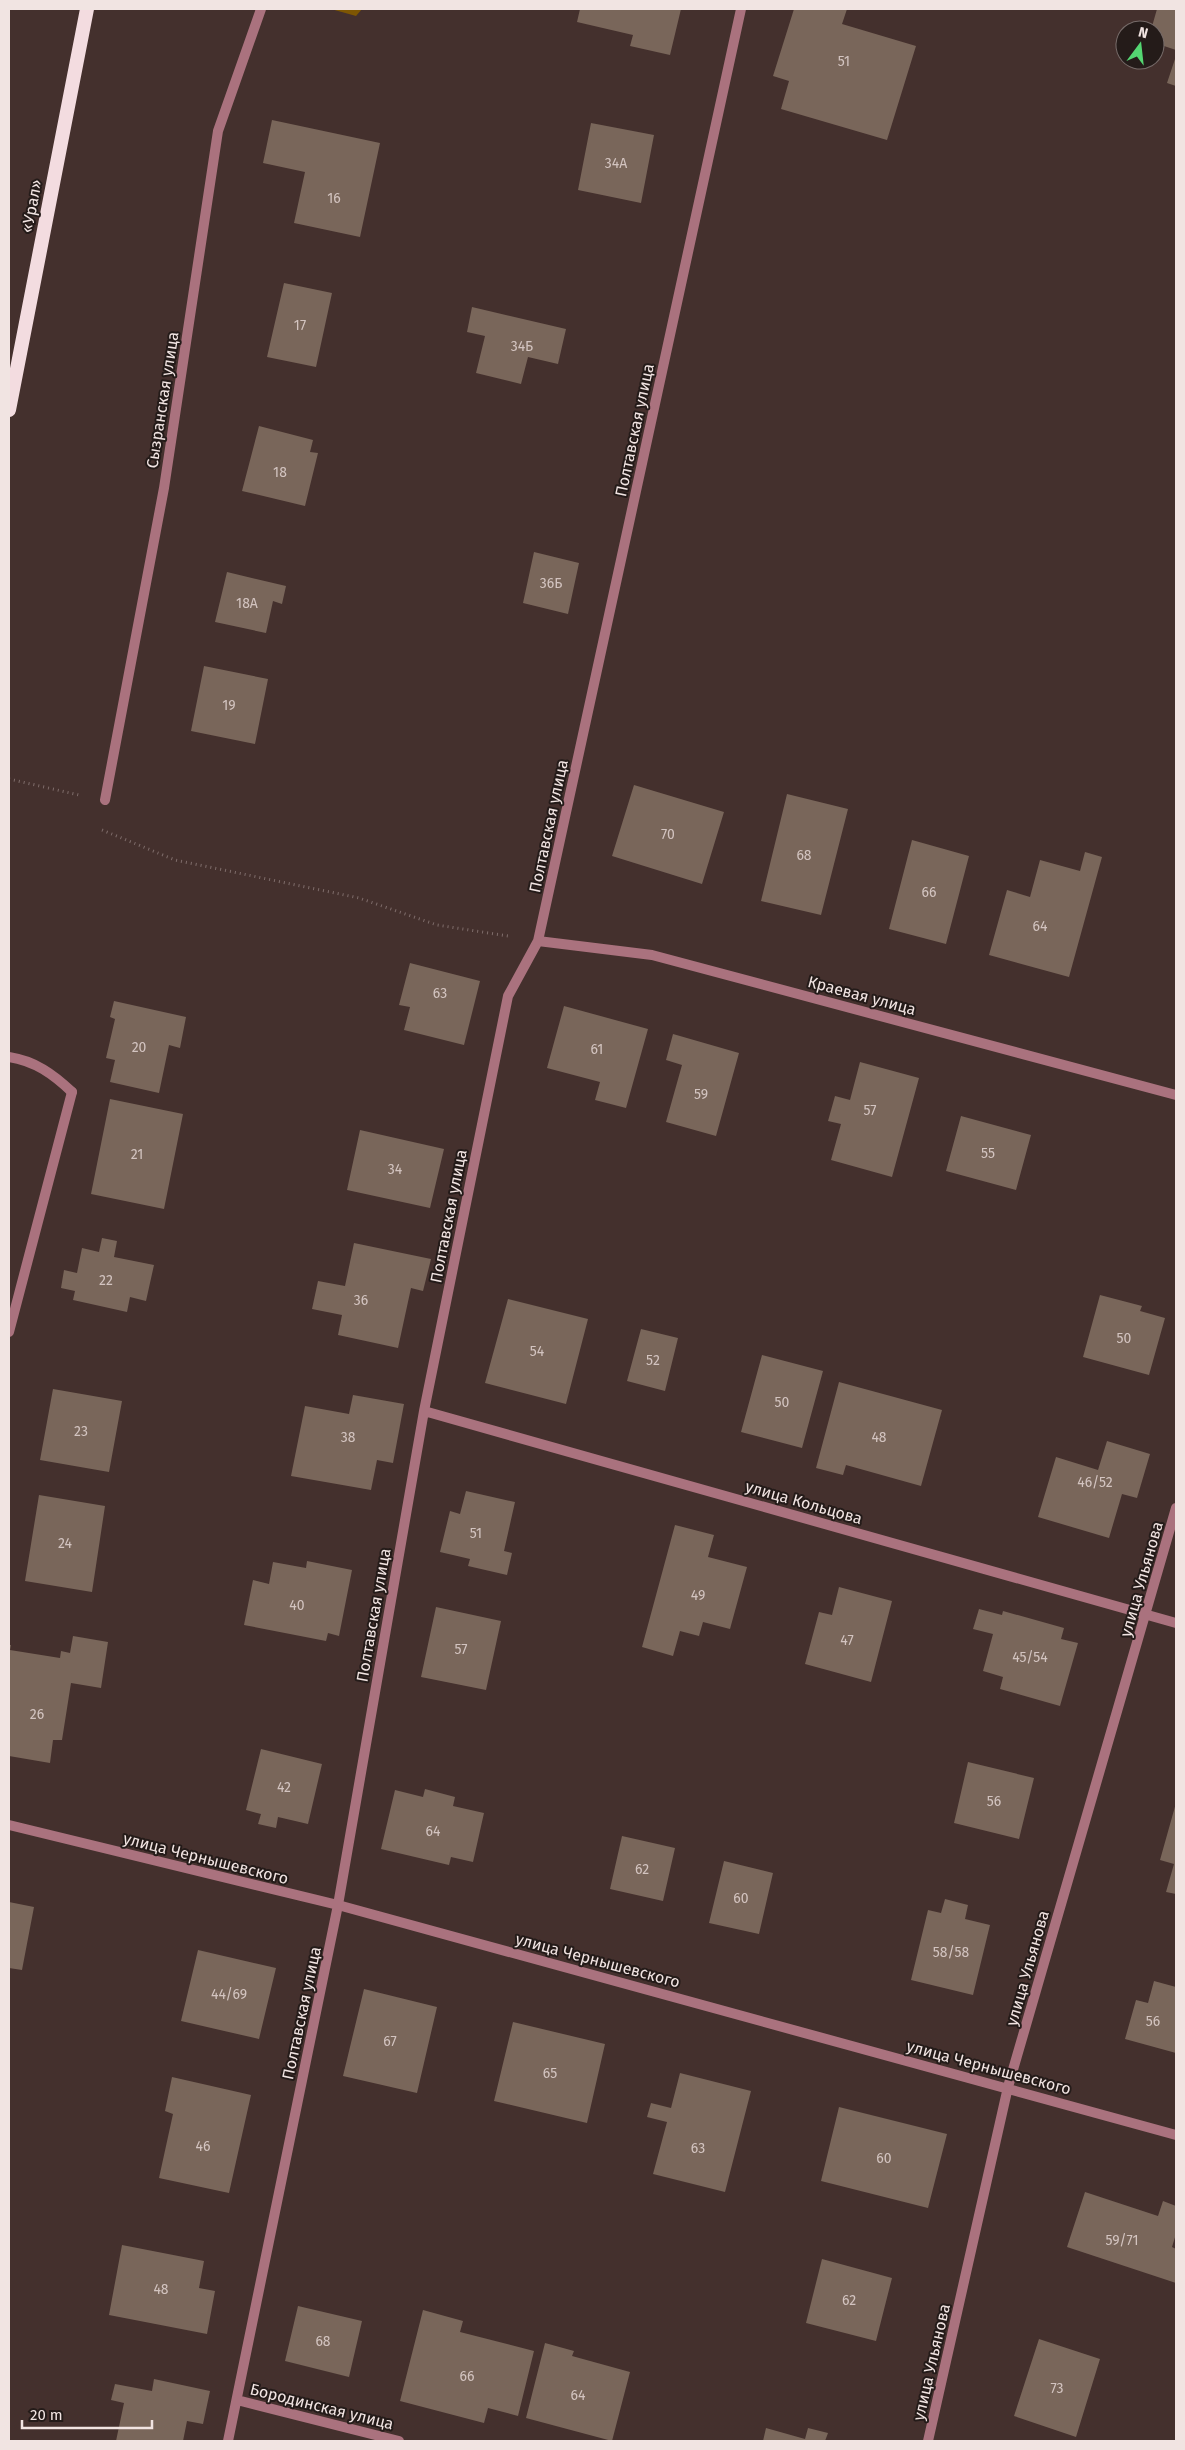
<svg xmlns="http://www.w3.org/2000/svg" width="1185" height="2450" viewBox="0 0 1185 2450" font-family="'Fira Sans',sans-serif">
  <style>
    .forest { fill: #7e5603 }
    .building { fill: #79665a }
    .lines { fill: none; stroke-linecap: round; stroke-linejoin: round }
    .path { stroke: #7f6d6b; stroke-width: 3; stroke-dasharray: 1 4; stroke-linecap: butt }
    .service { stroke: #aa727e; stroke-width: 10 }
    .minor { stroke: #aa727e; stroke-width: 10 }
    .trunk { stroke: #f3dce0; stroke-width: 14 }
    .labels { text-anchor: middle; stroke-width: 4; stroke-linejoin: round; paint-order: stroke }
    .number-label { font-size: 14px; fill: #d3c4c0 }
    .street-label { font-size: 16px; fill: #f1e4e2; stroke: #241b19 }
  </style>
  <rect width="100%" height="100%" fill="#44302d"/>
  <!-- forest -->
  <path class="forest" d="M331,9H362L356,16Z"/>
  <!-- building -->
  <path class="building" d="M580,9H681L670,55L630,46L633,35L577,22Z
    M794,9H847L842,24L916,46L887,140L781,109L789,81L773,76Z
    M1157,9H1176V50L1155,43V30H1151Z
    M1176,56V86L1167,83Z
    M272,120L380,143L360,237L294,223L305,172L263,163Z
    M591,123L654,135L641,203L578,190Z
    M284,283L332,293L316,367L267,357Z
    M472,307L566,329L558,364L528,357L521,384L476,373L485,336L467,332Z
    M259,426L313,440L310,452L318,453L305,506L242,491Z
    M534,552L579,563L568,614L523,603Z
    M227,572L286,586L282,604L273,601L266,633L215,622Z
    M204,666L268,679L255,744L191,731Z
    M634,785L724,812L702,884L612,856Z
    M787,794L848,809L821,915L761,901Z
    M912,840L969,856L946,944L889,929Z
    M1085,852L1102,857L1069,977L989,955L1007,890L1030,897L1040,860L1080,871Z
    M410,963L480,981L464,1045L404,1030L410,1007L399,1005Z
    M114,1001L186,1017L180,1048L169,1045L159,1093L110,1082L115,1060L106,1058L115,1019L110,1017Z
    M564,1006L648,1029L626,1108L595,1100L600,1082L547,1068Z
    M673,1034L739,1053L716,1136L666,1122L682,1065L666,1060Z
    M860,1062L919,1078L892,1177L831,1160L841,1124L828,1121L835,1096L850,1100Z
    M110,1099L183,1114L164,1209L91,1194Z
    M961,1116L1031,1135L1016,1190L946,1171Z
    M360,1130L444,1149L430,1208L347,1190Z
    M102,1238L117,1241L114,1257L154,1265L146,1301L130,1297L127,1312L73,1300L75,1291L61,1288L64,1270L77,1273L82,1248L99,1252Z
    M354,1243L431,1259L423,1291L411,1288L398,1348L338,1335L342,1315L312,1309L318,1281L345,1286Z
    M1100,1295L1142,1306L1140,1311L1165,1318L1149,1375L1083,1357Z
    M508,1299L588,1319L566,1404L485,1383Z
    M641,1329L678,1338L665,1391L627,1381Z
    M762,1355L823,1371L802,1448L741,1432Z
    M839,1382L942,1410L921,1486L846,1465L843,1475L816,1468Z
    M53,1389L122,1401L109,1472L40,1460Z
    M353,1395L404,1404L393,1463L377,1460L371,1490L291,1476L305,1406L349,1414Z
    M1107,1441L1150,1454L1137,1498L1122,1494L1109,1538L1038,1517L1056,1457L1098,1470Z
    M466,1491L515,1502L504,1551L512,1553L507,1575L468,1566L470,1559L440,1552L450,1511L460,1514Z
    M39,1495L105,1506L92,1592L25,1581Z
    M675,1525L714,1535L708,1557L747,1567L730,1629L703,1622L699,1636L680,1631L673,1656L642,1647Z
    M307,1561L352,1570L339,1636L328,1633L326,1641L244,1625L253,1580L269,1584L273,1562L306,1568Z
    M839,1587L892,1601L871,1682L805,1664L819,1612L832,1615Z
    M436,1607L501,1621L486,1690L421,1677Z
    M979,1609L1002,1615L1003,1611L1064,1628L1061,1639L1078,1643L1060,1706L1000,1689L1003,1677L983,1671L993,1634L973,1629Z
    M73,1636L108,1642L101,1688L71,1683L62,1740H53L50,1763L9,1756V1645H11L10,1650L60,1658L61,1651L70,1653Z
    M261,1749L322,1764L308,1824L278,1817L276,1828L258,1824L261,1814L246,1810Z
    M968,1762L1034,1778L1019,1839L954,1823Z
    M425,1789L455,1797L453,1806L484,1813L473,1862L451,1857L449,1865L381,1849L395,1790L423,1797Z
    M1176,1803V1894L1166,1892L1174,1864L1160,1860Z
    M622,1836L675,1848L663,1901L610,1889Z
    M724,1861L773,1873L759,1934L709,1923Z
    M945,1899L968,1905L965,1919L990,1925L973,1995L911,1980L928,1910L941,1913Z
    M9,1902L34,1907L22,1970L9,1968Z
    M198,1950L276,1968L259,2039L181,2021Z
    M1154,1981L1176,1987V2053L1125,2039L1136,2000L1148,2003Z
    M364,1989L437,2007L417,2093L343,2076Z
    M513,2022L605,2044L587,2123L494,2101Z
    M680,2073L751,2091L725,2192L653,2174L667,2122L647,2117L651,2103L671,2108Z
    M172,2077L251,2095L229,2193L159,2178L173,2114L165,2111Z
    M839,2107L947,2134L928,2208L821,2181Z
    M1085,2192L1158,2216L1163,2201L1176,2206V2234L1172,2247L1176,2249V2283L1067,2247Z
    M122,2245L204,2261L199,2288L215,2291L207,2334L109,2315Z
    M822,2259L892,2278L876,2341L806,2323Z
    M298,2306L362,2321L349,2377L285,2361Z
    M423,2310L463,2321L460,2332L534,2351L518,2416L488,2408L484,2423L400,2401Z
    M1039,2339L1100,2359L1076,2437L1014,2416Z
    M545,2343L574,2351L572,2356L630,2372L612,2441L526,2418Z
    M154,2379L210,2391L203,2424L187,2421L183,2441H116L124,2403L111,2400L115,2384L152,2391Z
    M766,2428L805,2439L808,2428L828,2433L825,2441H763Z"/>
  <g class="lines">
    <!-- path -->
    <path class="path" d="M9,779L79,795
      M102,830L175,860L359,898L437,925L508,936"/>
    <!-- service -->
    <path class="service" d="M9,1057C35,1061 53,1074 72,1092"/>
    <!-- minor -->
    <path class="minor" d="M105,800L164,488L218,131L261,9
      M538,941L652,955L1176,1095
      M9,1332L72,1092
      M424,1411L1176,1623
      M9,1825L338,1905L1176,2135
      M237,2400L399,2441
      M228,2441L338,1905L424,1411L508,996L538,941L741,9
      M928,2441L1008,2087L1176,1508"/>
    <!-- trunk -->
    <path class="trunk" d="M9,410L87,9"/>
  </g>
  <g class="labels">
    <!-- number labels -->
    <g class="number-label">
      <text x="844" y="66">51</text>
      <text x="616" y="168">34А</text>
      <text x="334" y="203">16</text>
      <text x="300" y="330">17</text>
      <text x="522" y="351">34Б</text>
      <text x="280" y="477">18</text>
      <text x="551" y="588">36Б</text>
      <text x="247" y="608">18А</text>
      <text x="229" y="710">19</text>
      <text x="668" y="839">70</text>
      <text x="804" y="860">68</text>
      <text x="929" y="897">66</text>
      <text x="1040" y="931">64</text>
      <text x="440" y="998">63</text>
      <text x="139" y="1052">20</text>
      <text x="597" y="1054">61</text>
      <text x="701" y="1099">59</text>
      <text x="870" y="1115">57</text>
      <text x="988" y="1158">55</text>
      <text x="137" y="1159">21</text>
      <text x="395" y="1174">34</text>
      <text x="106" y="1285">22</text>
      <text x="361" y="1305">36</text>
      <text x="1124" y="1343">50</text>
      <text x="537" y="1356">54</text>
      <text x="653" y="1365">52</text>
      <text x="782" y="1407">50</text>
      <text x="81" y="1436">23</text>
      <text x="348" y="1442">38</text>
      <text x="879" y="1442">48</text>
      <text x="1095" y="1487">46/52</text>
      <text x="476" y="1538">51</text>
      <text x="65" y="1548">24</text>
      <text x="698" y="1600">49</text>
      <text x="297" y="1610">40</text>
      <text x="847" y="1645">47</text>
      <text x="461" y="1654">57</text>
      <text x="1030" y="1662">45/54</text>
      <text x="37" y="1719">26</text>
      <text x="284" y="1792">42</text>
      <text x="994" y="1806">56</text>
      <text x="433" y="1836">64</text>
      <text x="642" y="1874">62</text>
      <text x="741" y="1903">60</text>
      <text x="951" y="1957">58/58</text>
      <text x="229" y="1999">44/69</text>
      <text x="1153" y="2026">56</text>
      <text x="390" y="2046">67</text>
      <text x="550" y="2078">65</text>
      <text x="203" y="2151">46</text>
      <text x="698" y="2153">63</text>
      <text x="884" y="2163">60</text>
      <text x="1122" y="2245">59/71</text>
      <text x="161" y="2294">48</text>
      <text x="849" y="2305">62</text>
      <text x="323" y="2346">68</text>
      <text x="467" y="2381">66</text>
      <text x="1057" y="2393">73</text>
      <text x="578" y="2400">64</text>
    </g>
    <!-- street labels -->
    <g class="street-label">
      <text transform="translate(31 206) rotate(-79)" y="6">«Урал»</text>
      <text transform="translate(162 400) rotate(-81)" y="6">Сызранская улица</text>
      <text transform="translate(634 430) rotate(-78)" y="6">Полтавская улица</text>
      <text transform="translate(548 826) rotate(-78)" y="6">Полтавская улица</text>
      <text transform="translate(862 995) rotate(15)" y="6">Краевая улица</text>
      <text transform="translate(448 1216) rotate(-79)" y="6">Полтавская улица</text>
      <text transform="translate(804 1502) rotate(16)" y="6">улица Кольцова</text>
      <text transform="translate(1141 1579) rotate(-74)" y="6">улица Ульянова</text>
      <text transform="translate(373 1615) rotate(-80)" y="6">Полтавская улица</text>
      <text transform="translate(206 1858) rotate(14)" y="6">улица Чернышевского</text>
      <text transform="translate(598 1960) rotate(15)" y="6">улица Чернышевского</text>
      <text transform="translate(1027 1968) rotate(-74)" y="6">улица Ульянова</text>
      <text transform="translate(301 2013) rotate(-78)" y="6">Полтавская улица</text>
      <text transform="translate(989 2067) rotate(15)" y="6">улица Чернышевского</text>
      <text transform="translate(931 2362) rotate(-77)" y="6">улица Ульянова</text>
      <text transform="translate(322 2406) rotate(14)" y="6">Бородинская улица</text>
    </g>
  </g>
  <!-- border -->
  <rect width="1185" height="2450" fill="none" stroke="#f1e4e2" stroke-width="20"/>
  <!-- north arrow -->
  <g transform="translate(1140 45) rotate(15)"><circle r="24" fill="#241b19" stroke="#766b69"/>
  <path d="M0-4L9 19L0 12L-9 19Z" fill="#54d672"/>
  <text y="-8" font-size="14" font-weight="bold" text-anchor="middle" fill="#f1e4e2">N</text>
  </g>
  <!-- scale -->
  <path d="M22 2420v8h130v-8" fill="none" stroke="#f1e4e2" stroke-width="2.5"/>
  <text x="30" y="2420" font-size="15" fill="#f1e4e2" stroke="#241b19" stroke-width="4" paint-order="stroke">20 m</text>
</svg>
